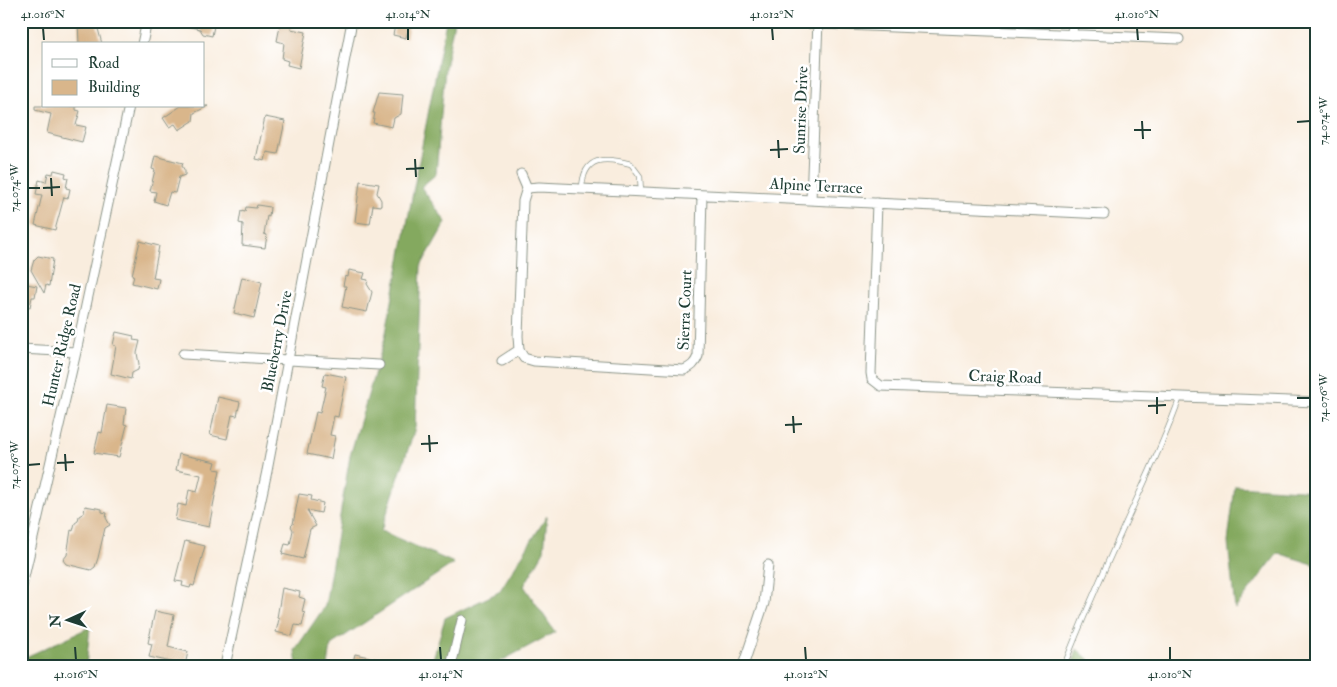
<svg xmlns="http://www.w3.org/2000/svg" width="1337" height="687" viewBox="0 0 1337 687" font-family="'IM FELL Double Pica',serif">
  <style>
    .forest { fill: #84a95f; stroke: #52734a }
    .building { fill: #d9b68b }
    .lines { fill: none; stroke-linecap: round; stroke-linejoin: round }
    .lane-casing { stroke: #8c9589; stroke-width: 6 }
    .street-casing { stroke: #8c9589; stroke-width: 11 }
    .lane { stroke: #fff; stroke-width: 4.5 }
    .street { stroke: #fff; stroke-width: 9 }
    .ticks { fill: none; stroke: #1f3d34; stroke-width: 2 }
    .labels { text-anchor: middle; stroke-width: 5; stroke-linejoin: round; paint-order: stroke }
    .street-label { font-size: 16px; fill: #1f3d34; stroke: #fff }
    .neatline { fill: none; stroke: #1f3d34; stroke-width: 2 }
    .ticks-label { font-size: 12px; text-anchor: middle; fill: #1f3d34 }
  </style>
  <rect width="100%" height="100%" fill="#fff"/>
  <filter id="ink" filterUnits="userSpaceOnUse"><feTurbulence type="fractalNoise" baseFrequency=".02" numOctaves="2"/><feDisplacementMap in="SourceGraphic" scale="10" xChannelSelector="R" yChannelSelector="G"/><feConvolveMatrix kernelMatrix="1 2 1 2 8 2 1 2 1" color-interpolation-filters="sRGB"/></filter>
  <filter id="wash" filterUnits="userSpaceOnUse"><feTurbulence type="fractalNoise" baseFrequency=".0096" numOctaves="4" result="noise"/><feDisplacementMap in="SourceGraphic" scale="20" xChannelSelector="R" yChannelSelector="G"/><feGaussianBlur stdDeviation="1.12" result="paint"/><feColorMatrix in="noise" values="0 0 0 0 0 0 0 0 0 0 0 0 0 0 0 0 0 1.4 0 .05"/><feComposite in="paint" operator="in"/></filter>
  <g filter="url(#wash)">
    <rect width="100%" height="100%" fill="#f9edde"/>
    <!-- forest -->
    <path class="forest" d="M446,21H454L445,68L436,174L421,187L446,222L421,266L415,428L381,531L454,563L331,645L328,666H297L295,650L325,606L350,456L385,338Z
      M1235,486L1316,491V565L1278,553L1235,609L1228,542Z
      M547,516L544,551L524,586L555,632L492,666H431L445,618L499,592Z
      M21,618L26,657L90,627L86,666H21Z
      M1077,649L1096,666H1072Z"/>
    <g id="blocks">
      <!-- building -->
      <path class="building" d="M78,21H96L102,44H79Z
        M180,21H215L212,36L203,34L200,29L180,25Z
        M281,21H292L291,29L306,32L299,68L287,65L288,61L282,59L284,43L277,41Z
        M396,21H410L406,38L393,35Z
        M379,92L403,94L401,114L394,118L392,127L373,123L375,113H373Z
        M35,106H76V110L80,111L76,125L86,127L82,142L47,133L51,114L35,110Z
        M181,106H208L194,113L193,121L179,130L175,124L169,127L163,118Z
        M265,117L285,121L278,154L267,152L265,161L256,159Z
        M155,156L183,163L182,166L185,171V175L179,177L175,193L170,192L166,205L154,201L156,192L150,191L155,170L152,169Z
        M54,170L66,173L65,177L68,178L66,188L70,189L68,198L64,197L55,230L35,225L42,195L36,194L39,180L46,182L48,173L53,174Z
        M360,181L379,184L377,193L381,200V206L373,205L370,224L355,222Z
        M257,205L270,207L269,217L267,216L264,234L267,235L265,248L242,245L243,224L239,223L241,211L245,212L246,207L256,208Z
        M140,241L159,246L153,278L159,279L157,289L132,283L134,276L132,275Z
        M38,256L53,259L49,286L46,285L44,293L31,270L34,260Z
        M349,270L365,273L363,279L368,280L367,284L372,292L367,312L342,307L346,286H343L345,276L348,277Z
        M242,277L262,282L254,318L234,313Z
        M21,283L37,286L35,297H32L30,307L21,305Z
        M116,332L134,336L133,340L140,341L137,353L139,364L138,370L132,373L131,379L111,374L116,346L113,345Z
        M325,373L346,377L338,417L334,416L330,435L335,436L331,459L307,454L316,412L320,413L326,387L322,386Z
        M218,397L240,402L237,416L232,415L227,439L210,435Z
        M107,405L126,408L124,424L127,425L119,457L94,453L99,432L102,433Z
        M179,454L216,462L214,469L220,470L209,527L175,520L178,504L186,506L189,490L197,492L201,475L176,470Z
        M299,494L312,496L311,500L323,503L321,513L307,510L316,526L310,529L303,559L282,554L285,544L290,545L293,530L291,526L293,524Z
        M85,506L102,509V512L107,513L106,518L110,525L105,528L98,558L95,567L91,570L66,564L63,560L67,555L71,530L73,531L75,523L78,521L79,516L84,513Z
        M185,541L205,546L194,586L191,585L190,588L182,586L183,582L175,581Z
        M282,588L300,592L299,597L305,599L302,612L305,613L302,626L295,625L292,636L276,632L279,619L277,618Z
        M155,611L174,615L168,647L188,652L185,665L149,657L152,644L148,643Z
        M355,654L392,662V666H352Z"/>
    </g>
  </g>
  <g filter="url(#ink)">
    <use href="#blocks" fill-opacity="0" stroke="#8c9589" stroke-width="1"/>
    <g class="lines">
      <!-- lane casing -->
      <g class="lane-casing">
        <path id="lane" d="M582,189C583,155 606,157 631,164L640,176L641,192
          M1064,666C1083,617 1104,570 1126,522C1145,481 1165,440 1180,397"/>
      </g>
      <!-- street casing -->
      <g class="street-casing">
        <path id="street" d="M750,21L1179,39
          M1072,35L1073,21
          M142,44L147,21
          M527,188L539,187L1104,214
          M811,200L818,21
          M877,203L871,373L872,379L881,386L1316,402
          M21,349L76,352
          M519,350L524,358L534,361L684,370C691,367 695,364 698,356L702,195
          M183,354L379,365
          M502,361L519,350L518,336L523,201L527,188L521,174
          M21,590L76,352L129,106
          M225,666L267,471L352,21
          M451,666L462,620
          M743,666L764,603L768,565"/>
      </g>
      <!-- lane -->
      <use href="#lane" class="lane"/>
      <!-- street -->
      <use href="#street" class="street"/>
    </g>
  </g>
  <!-- ticks -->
  <path class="ticks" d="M43,28L44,40M408,28V40M772,28L773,40M1137,28L1138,40M1142,121L1143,139M1297,122L1310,121M1134,130H1151M778,140L779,158M770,150L788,149M415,159L416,177M406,169L424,168M51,178L52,196M28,188H40M43,188L60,187M1157,397V414M1297,398H1310M1148,406L1166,405M793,416L794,433M785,425L802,424M429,435L430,452M421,444L438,443M65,454L66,471M57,463L74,462M28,465L40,464M75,647L76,660M440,647L441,660M805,647L806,660M1170,647V660"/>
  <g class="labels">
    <!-- street labels -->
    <g class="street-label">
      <text transform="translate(800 110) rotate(-88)" y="6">Sunrise Drive</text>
      <text transform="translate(816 185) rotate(3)" y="6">Alpine Terrace</text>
      <text transform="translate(684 310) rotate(-88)" y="6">Sierra Court</text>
      <text transform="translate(276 341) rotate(-79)" y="6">Blueberry Drive</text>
      <text transform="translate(61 345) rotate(-77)" y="6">Hunter Ridge Road</text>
      <text transform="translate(1005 376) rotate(2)" y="6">Craig Road</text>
    </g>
  </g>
  <!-- margin -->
  <rect width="1337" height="687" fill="none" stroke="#fff" stroke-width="55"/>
  <!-- legend -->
  <rect x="42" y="42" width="162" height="65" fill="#ffffff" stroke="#a5b1ae"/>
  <rect x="52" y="59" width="25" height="8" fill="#ffffff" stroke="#a5b1ae"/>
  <text x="88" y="68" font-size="15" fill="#1f3d34">Road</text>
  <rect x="52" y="80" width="25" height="15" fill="#d9b68b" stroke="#a5b1ae"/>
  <text x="88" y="92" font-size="15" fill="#1f3d34">Building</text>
  <!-- north arrow -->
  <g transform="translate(68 620) rotate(267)" stroke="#ffffff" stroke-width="4" paint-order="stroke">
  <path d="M0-4L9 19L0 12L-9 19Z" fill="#1f3d34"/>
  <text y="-8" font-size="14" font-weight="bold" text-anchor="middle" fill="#1f3d34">N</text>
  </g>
  <rect x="28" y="28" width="1282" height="632" class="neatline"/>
  <g class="ticks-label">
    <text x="43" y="18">41.016°N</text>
    <text x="408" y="18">41.014°N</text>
    <text x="772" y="18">41.012°N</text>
    <text x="1137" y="18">41.010°N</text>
    <text transform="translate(1323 121) rotate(-90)" y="4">74.074°W</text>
    <text transform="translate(14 188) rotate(-90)" y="4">74.074°W</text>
    <text transform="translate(1323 398) rotate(-90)" y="4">74.076°W</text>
    <text transform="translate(14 465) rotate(-90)" y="4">74.076°W</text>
    <text x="76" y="678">41.016°N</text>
    <text x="441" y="678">41.014°N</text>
    <text x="806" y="678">41.012°N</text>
    <text x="1170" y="678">41.010°N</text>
  </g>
</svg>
